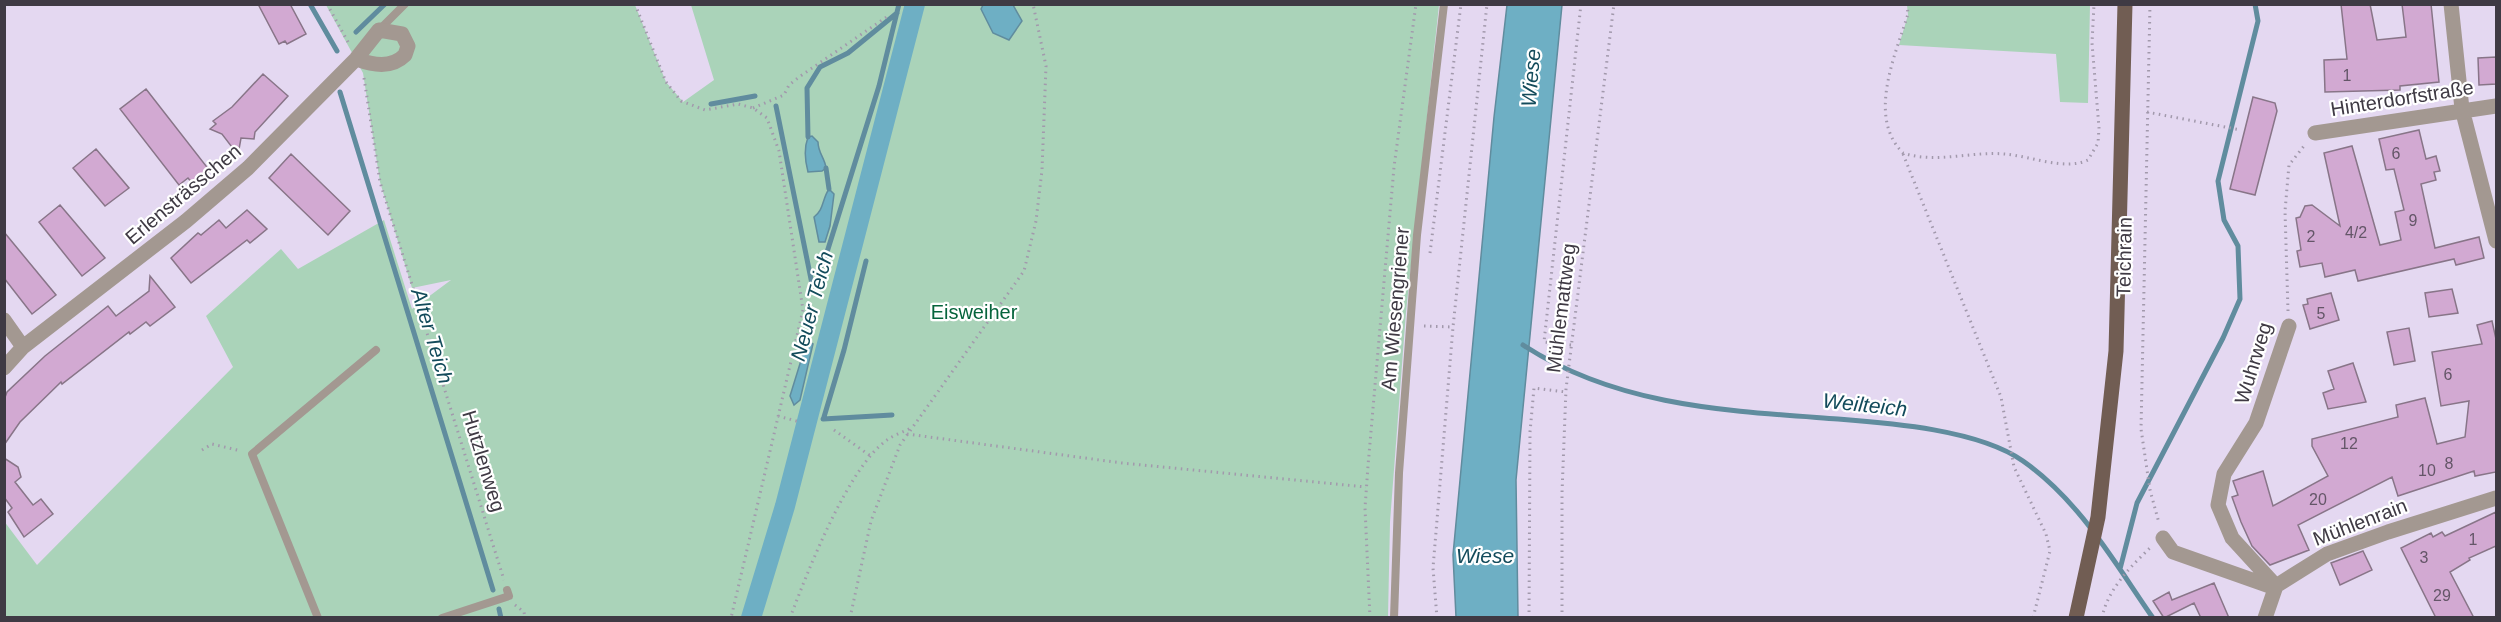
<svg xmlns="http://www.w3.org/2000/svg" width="2501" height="622" viewBox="0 0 2501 622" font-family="Helvetica,sans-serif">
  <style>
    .green { fill: #aad3b9 }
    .water { fill: #6eafc4; stroke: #608c9e; stroke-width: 1.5 }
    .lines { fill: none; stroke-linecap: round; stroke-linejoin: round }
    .stream { stroke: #608c9e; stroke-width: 5 }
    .canal { stroke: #6eafc4; stroke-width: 20 }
    .building { fill: #d2a9d2; stroke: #887588; stroke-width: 1.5 }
    .path { stroke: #a299ac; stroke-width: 3; stroke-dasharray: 1.5 4.5; stroke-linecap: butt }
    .service { stroke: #a39891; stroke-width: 8 }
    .minor { stroke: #a39891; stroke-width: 15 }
    .primary { stroke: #715d53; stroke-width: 15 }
    .labels { text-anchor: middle; stroke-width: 4.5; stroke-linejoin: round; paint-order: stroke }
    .number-label { font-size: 16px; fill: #645668 }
    .street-label { font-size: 20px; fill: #3f3a44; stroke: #fff }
    .park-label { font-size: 20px; fill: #06643c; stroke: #fff }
    .water-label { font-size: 21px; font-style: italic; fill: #134b5b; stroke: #fff }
  </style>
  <rect width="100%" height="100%" fill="#e4d8f1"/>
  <!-- green -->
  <path class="green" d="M326,5H635L666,82L683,102L714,80L691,5H1439L1406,312L1390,522L1388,617H5L4,521L37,565L233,367L206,316L281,249L298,269L384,220L412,309L451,280L412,288L380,182L363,73Z
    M1907,5H2090L2088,103L2060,102L2056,54L1899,45L1908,15Z"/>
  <!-- water -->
  <path class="water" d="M983,5H1013L1022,21L1009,40L993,33L981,9Z
    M1507,5H1562L1516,480L1518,617H1456L1453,555L1494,117Z
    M812,136L818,142C818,153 825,158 826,168L822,171L808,172C805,161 804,148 808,137Z
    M829,189L834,194L830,226L825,242H819L814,217C824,210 822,199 829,189Z
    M807,341L813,344L800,400L794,405L790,396Z"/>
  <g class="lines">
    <!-- stream -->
    <path class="stream" d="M310,4L337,51
      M356,32L385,4
      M340,92L493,590
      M711,104L755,96
      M776,106L812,284
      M808,137L807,88L820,67L848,53L897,13
      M826,168L829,189
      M823,265L879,86L899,4
      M1523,345C1618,407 1729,411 1838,419C1891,423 1979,430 2023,461C2080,501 2114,562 2153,618
      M824,417L844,350L866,261
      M823,419L892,415
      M2120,569L2137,503L2223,338L2240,299L2238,246L2224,220L2218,181L2258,21L2255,4
      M499,609L501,618"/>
    <!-- canal -->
    <path class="canal" d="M751,618L785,506L915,4"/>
  </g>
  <!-- building -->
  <path class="building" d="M258,4H290L306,34L287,44L285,41L279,44Z
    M2341,4H2370L2377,40L2406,37L2402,4H2431L2439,82L2400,86V90L2325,92L2324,60L2347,59Z
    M2496,57V84L2479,85L2478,58Z
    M263,74L288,96L255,132L254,139L241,138L238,155L222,134L210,129L216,124L213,121L232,107Z
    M146,89L210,171L193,184L188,178L179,185L120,109Z
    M2253,97L2275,103L2277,111L2255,195L2230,189Z
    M2419,130L2426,159L2436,156L2440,171L2434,172L2436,180L2421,184L2435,248L2479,237L2484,258L2456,265L2454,259L2358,281L2355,270L2325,277L2322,263L2300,267L2297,251L2301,250L2296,218L2300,217L2305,206L2312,205L2340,226L2324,153L2352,146L2380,245L2401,240L2395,212L2404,210L2394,169L2386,170L2379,139Z
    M96,149L129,188L105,206L73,168Z
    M291,154L350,211L328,235L269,178Z
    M60,205L105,258L82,276L39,222Z
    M247,210L267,229L250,243L247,240L191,283L171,258L198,233L201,235L219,220L226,228Z
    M4,232L56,295L32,314L4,278Z
    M150,276L175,307L150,326L146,322L130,334L129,332L62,384L61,382L20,422L4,445V400L7,392L45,356L108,306L116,316L149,291Z
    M2452,289L2458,313L2429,317L2425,293Z
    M2331,293L2339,320L2310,329L2303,305L2308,304L2307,299Z
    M2492,321L2496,339V472L2475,476L2474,471L2398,496L2392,477L2298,525L2309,550L2270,565L2252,546L2241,522L2232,497L2238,495L2233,481L2263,471L2273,506L2328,476L2312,446V439L2398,417L2396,405L2425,398L2437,444L2465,437L2469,401L2441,406L2432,352L2482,344L2477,325Z
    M2409,328L2415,361L2394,365L2387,332Z
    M2353,363L2366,402L2328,409L2323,393L2334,389L2328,371Z
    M4,458L18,467L21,477L15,482L33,505L41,499L53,514L24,537L8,512L12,508L4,497Z
    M2496,512V546L2469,558L2470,560L2450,572L2474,618H2436L2401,548L2431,533L2433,537L2442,532L2445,536Z
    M2363,551L2372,570L2340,585L2331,563Z
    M2214,583L2229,618H2201L2194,603L2164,618L2153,601L2169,592L2172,600Z"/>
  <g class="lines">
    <!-- path -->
    <path class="path" d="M327,4L348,42
      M635,4L666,82L681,101L705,110L738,104L753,108L767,118L779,151L803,310L731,618
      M1907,4L1908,14C1895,56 1867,117 1903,153C1935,164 1972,151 2005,154C2030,156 2065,171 2088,160L2098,143L2099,128L2092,43L2094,4
      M2150,4L2141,429L2150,490L2159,523
      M364,78L380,182L504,580
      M753,108L784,95L789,85L799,77L888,16
      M2147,112L2241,130
      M1903,154L2001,397L2014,467L2046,534L2050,551L2033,618
      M1430,253L1461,4
      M2288,311L2285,211L2289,165L2304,146
      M1424,326L1453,327
      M1571,345L1544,342L1581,4
      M778,416L800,422
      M834,430L872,457
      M907,434L1122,463L1366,487
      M202,450L212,444L241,451
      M515,605L524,612L525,618
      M790,618C807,573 848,467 887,440C894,435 903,432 911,428
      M850,618L871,521L900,445L1024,271L1036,221L1042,170L1046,66L1033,4
      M1370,618L1365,508L1368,466L1394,167L1416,4
      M1437,618L1433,568L1453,327L1487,4
      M1529,618L1530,432L1534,388L1566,392
      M1562,618V493L1566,389L1614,4
      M2102,618C2107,590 2131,566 2151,547"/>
    <!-- service -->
    <path class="service" d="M380,29L405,4
      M318,618L252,454L376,350
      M442,618L509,596L507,590
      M1394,618L1399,473L1417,235L1444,4"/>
    <!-- minor -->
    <path class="minor" d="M2451,4L2462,109L2496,241
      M2315,133L2496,106
      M4,320L23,347
      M4,368L23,347L186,221L248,168L356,59L379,30L402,34L408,46L405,55C391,69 373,65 356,59
      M2163,538L2173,552L2275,588
      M2276,586L2232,538L2218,505L2224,474L2256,423L2289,326
      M2265,618L2276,586L2327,554L2388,532L2496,498"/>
    <!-- primary -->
    <path class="primary" d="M2076,618L2098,517L2116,351L2125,4"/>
  </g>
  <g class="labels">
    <!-- number labels -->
    <g class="number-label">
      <text x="2347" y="81">1</text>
      <text x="2396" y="159">6</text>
      <text x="2413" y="226">9</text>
      <text x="2356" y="238">4/2</text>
      <text x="2311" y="242">2</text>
      <text x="2321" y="319">5</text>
      <text x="2448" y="380">6</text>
      <text x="2349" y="449">12</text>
      <text x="2449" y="469">8</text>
      <text x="2427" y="476">10</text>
      <text x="2318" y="505">20</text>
      <text x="2473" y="545">1</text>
      <text x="2424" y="563">3</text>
      <text x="2442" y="601">29</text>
    </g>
    <!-- street labels -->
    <g class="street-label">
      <text transform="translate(2402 98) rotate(-9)" y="7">Hinterdorfstraße</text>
      <text transform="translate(183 194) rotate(-40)" y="7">Erlensträsschen</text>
      <text transform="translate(2124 257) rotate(-89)" y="7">Teichrain</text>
      <text transform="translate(1561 308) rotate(-83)" y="7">Mühlemattweg</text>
      <text transform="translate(1395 309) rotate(-85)" y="7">Am Wiesengriener</text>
      <text transform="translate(2253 363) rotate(-73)" y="7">Wuhrweg</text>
      <text transform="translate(484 461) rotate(73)" y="7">Hutzlenweg</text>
      <text transform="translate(2360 522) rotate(-21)" y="7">Mühlenrain</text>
    </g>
    <!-- park labels -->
    <g class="park-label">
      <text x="974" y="319">Eisweiher</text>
    </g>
    <!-- water labels -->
    <g class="water-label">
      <text transform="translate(1531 78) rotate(-85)" y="7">Wiese</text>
      <text transform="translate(812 306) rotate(-75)" y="7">Neuer Teich</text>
      <text transform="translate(432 336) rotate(73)" y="7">Alter Teich</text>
      <text transform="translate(1865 405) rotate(6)" y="7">Weilteich</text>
      <text x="1485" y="563">Wiese</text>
    </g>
  </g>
  <!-- border -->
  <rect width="2501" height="622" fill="none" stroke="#3f3a44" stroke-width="12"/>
</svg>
